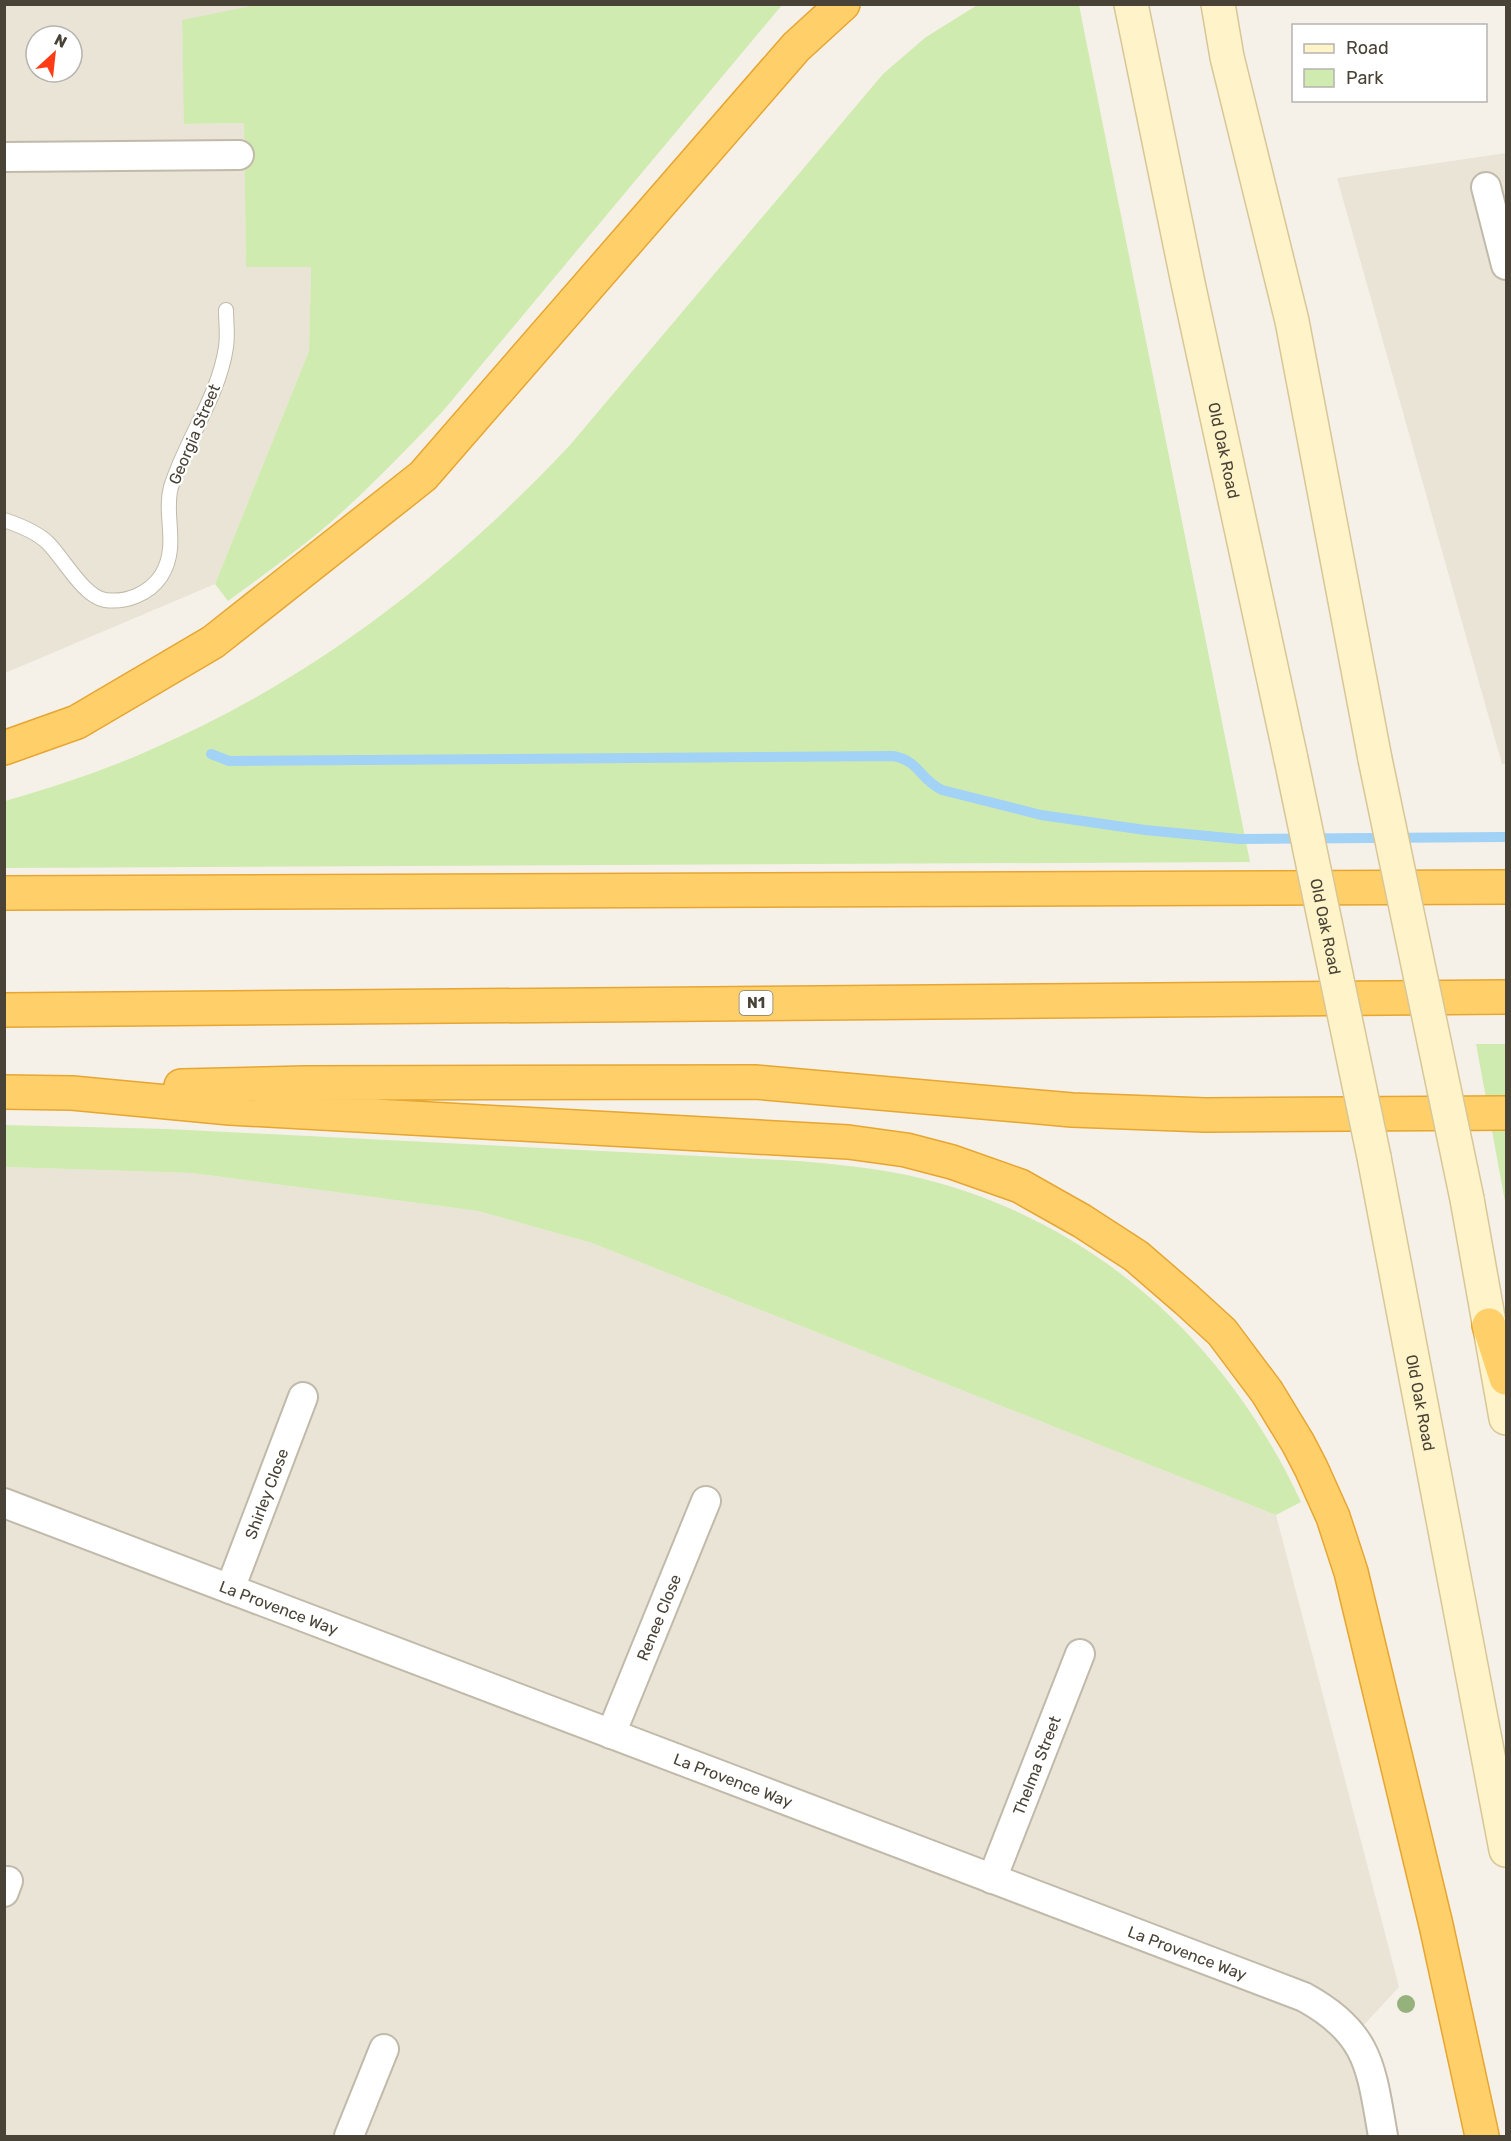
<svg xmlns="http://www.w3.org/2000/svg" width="1511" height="2141" viewBox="0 0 1511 2141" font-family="Rubik,sans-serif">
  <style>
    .residential { fill: #e9e4d6; fill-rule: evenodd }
    .green { fill: #d0ebaf }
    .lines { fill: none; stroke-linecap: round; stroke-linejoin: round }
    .stream { stroke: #a2d2f5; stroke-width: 10 }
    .lane-casing { stroke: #c1baaa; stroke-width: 16 }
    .street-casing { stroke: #c1baaa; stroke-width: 32 }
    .secondary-casing { stroke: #d8c696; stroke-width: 36 }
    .highway-casing { stroke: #e6a631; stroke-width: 36 }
    .lane { stroke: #fff; stroke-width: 14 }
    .street { stroke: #fff; stroke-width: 28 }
    .secondary { stroke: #fff3c9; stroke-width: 33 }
    .highway { stroke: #ffcf6a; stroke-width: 33 }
    .secondary-bridge-casing { stroke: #d8c696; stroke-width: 36; stroke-linecap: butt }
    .secondary-bridge { stroke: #fff3c9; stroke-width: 33 }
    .tree { fill: #95b27d }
    .labels { text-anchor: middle; stroke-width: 4.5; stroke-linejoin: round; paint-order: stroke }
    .shield { fill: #fff; stroke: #807b72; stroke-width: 1.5 }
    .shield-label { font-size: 15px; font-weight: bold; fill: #494236 }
    .street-label { font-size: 16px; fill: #494236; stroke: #fff }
  </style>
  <rect width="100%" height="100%" fill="#f5f1e9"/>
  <!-- residential -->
  <path class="residential" d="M5,5H261L182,21L185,124L244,123L246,267H311L309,351L215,584L5,673ZM36,36H72V72H36Z
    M1506,153V764H1502L1337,178Z
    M5,1167L192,1173L478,1211L592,1243L1276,1515L1399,1987L1351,2039L1379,2136H5Z"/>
  <!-- green -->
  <path class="green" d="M261,4L782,5L443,411C410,446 377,480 341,513C306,545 266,573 228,601L215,584L309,351L311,267H246L244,123L184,124L182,20Z
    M979,4L1079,5L1250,862L5,868V801C54,787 103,771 150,750C311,681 451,572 570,445L883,74L926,37Z
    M1476,1044H1506V1207Z
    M5,1125L168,1129L799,1161C836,1164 872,1168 907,1175C1088,1215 1224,1337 1301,1502L1276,1515L592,1243L478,1211L192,1173L5,1167Z"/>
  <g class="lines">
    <!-- stream -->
    <path class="stream" d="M211,754L229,761L893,756C920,761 919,779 942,790L1041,815L1145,830L1239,839L1506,837"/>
    <!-- lane casing -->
    <g class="lane-casing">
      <path id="lane" d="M4,520C19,525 37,532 48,543C64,559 84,597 105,600C126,603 149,594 161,576C180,546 163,515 171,487C186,439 219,396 226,347C228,335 226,322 226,310"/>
    </g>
    <!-- street casing -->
    <g class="street-casing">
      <g id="street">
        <path d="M4,157L239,155"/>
        <path d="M1486,187L1506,265"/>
        <path id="s1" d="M4,1503L1304,1997C1370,2033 1371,2068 1383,2136"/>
        <path id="s2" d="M230,1589L303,1397"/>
        <path id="s3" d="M611,1734L706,1501"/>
        <path id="s4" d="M992,1879L1080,1654"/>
        <path d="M4,1892L8,1881"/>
        <path d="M349,2136L384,2049"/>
      </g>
    </g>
    <!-- secondary casing -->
    <g class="secondary-casing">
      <g id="secondary">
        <path id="s5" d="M1131,4L1188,283L1291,759"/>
        <path d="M1218,4L1227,57L1292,321L1375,759"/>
        <path id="s6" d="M1374,1157L1506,1850"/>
        <path d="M1467,1199L1506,1418"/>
      </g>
    </g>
    <!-- highway casing -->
    <g class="highway-casing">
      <path id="highway" d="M4,748L77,722L213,642L423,476L796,47L843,4
        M4,893L1506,887
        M4,1010L1506,997
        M181,1086L305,1083L755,1082L1072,1110L1205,1115L1506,1113
        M4,1092L72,1093L230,1108L848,1142L906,1150L952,1162L1020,1186L1082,1221L1136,1256L1187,1300L1222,1332L1267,1392L1298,1443L1311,1468L1333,1517L1351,1572L1436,1925L1482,2136
        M1489,1325L1506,1378"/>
    </g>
    <!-- lane -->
    <use href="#lane" class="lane"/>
    <!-- street -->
    <use href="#street" class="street"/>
    <!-- secondary -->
    <use href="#secondary" class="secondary"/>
    <!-- highway -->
    <use href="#highway" class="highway"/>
    <!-- secondary-bridge casing -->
    <g class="secondary-bridge-casing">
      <g id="secondary-bridge">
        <path id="s7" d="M1291,759L1374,1157"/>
        <path d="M1375,759L1467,1199"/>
      </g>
    </g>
    <!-- secondary-bridge -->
    <use href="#secondary-bridge" class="secondary-bridge"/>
  </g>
  <!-- trees -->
  <circle class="tree" cx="1406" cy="2004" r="9"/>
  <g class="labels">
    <!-- shield labels -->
    <rect class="shield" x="739.5" y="991" width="33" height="24" rx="4.5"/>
    <g class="shield-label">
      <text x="756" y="1008">N1</text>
    </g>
    <!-- street labels -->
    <g class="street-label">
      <text transform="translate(194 434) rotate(-67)" y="6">Georgia Street</text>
      <text dy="6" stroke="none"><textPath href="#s5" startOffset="456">Old Oak Road</textPath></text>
      <text dy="6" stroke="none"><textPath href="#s7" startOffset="171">Old Oak Road</textPath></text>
      <text dy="6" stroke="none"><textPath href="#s6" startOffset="250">Old Oak Road</textPath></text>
      <text dy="6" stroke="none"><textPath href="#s2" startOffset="102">Shirley Close</textPath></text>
      <text dy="6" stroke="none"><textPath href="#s1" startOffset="294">La Provence Way</textPath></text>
      <text dy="6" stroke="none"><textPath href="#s3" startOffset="126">Renee Close</textPath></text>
      <text dy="6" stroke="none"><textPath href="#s4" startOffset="122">Thelma Street</textPath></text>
      <text dy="6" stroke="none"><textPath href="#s1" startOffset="780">La Provence Way</textPath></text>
      <text dy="6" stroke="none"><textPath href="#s1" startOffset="1266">La Provence Way</textPath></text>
    </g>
  </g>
  <!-- border -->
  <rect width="1511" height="2141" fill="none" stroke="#494236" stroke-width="12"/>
  <!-- legend -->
  <rect x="1292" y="24" width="195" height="78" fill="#ffffff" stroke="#b6b3af" stroke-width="1.5"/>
  <rect x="1304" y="44" width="30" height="9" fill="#fff3c9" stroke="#b6b3af" stroke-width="1.5"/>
  <text x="1346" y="54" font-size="18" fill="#494236">Road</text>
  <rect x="1304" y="69" width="30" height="18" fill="#d0ebaf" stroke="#b6b3af" stroke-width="1.5"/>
  <text x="1346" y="84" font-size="18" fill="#494236">Park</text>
  <!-- north arrow -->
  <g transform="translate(54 54) rotate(27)"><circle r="28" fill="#ffffff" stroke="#b6b3af" stroke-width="1.5"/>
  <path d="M0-4.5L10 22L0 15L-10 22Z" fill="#ff3c16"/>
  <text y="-9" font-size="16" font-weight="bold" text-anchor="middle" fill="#494236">N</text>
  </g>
</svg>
